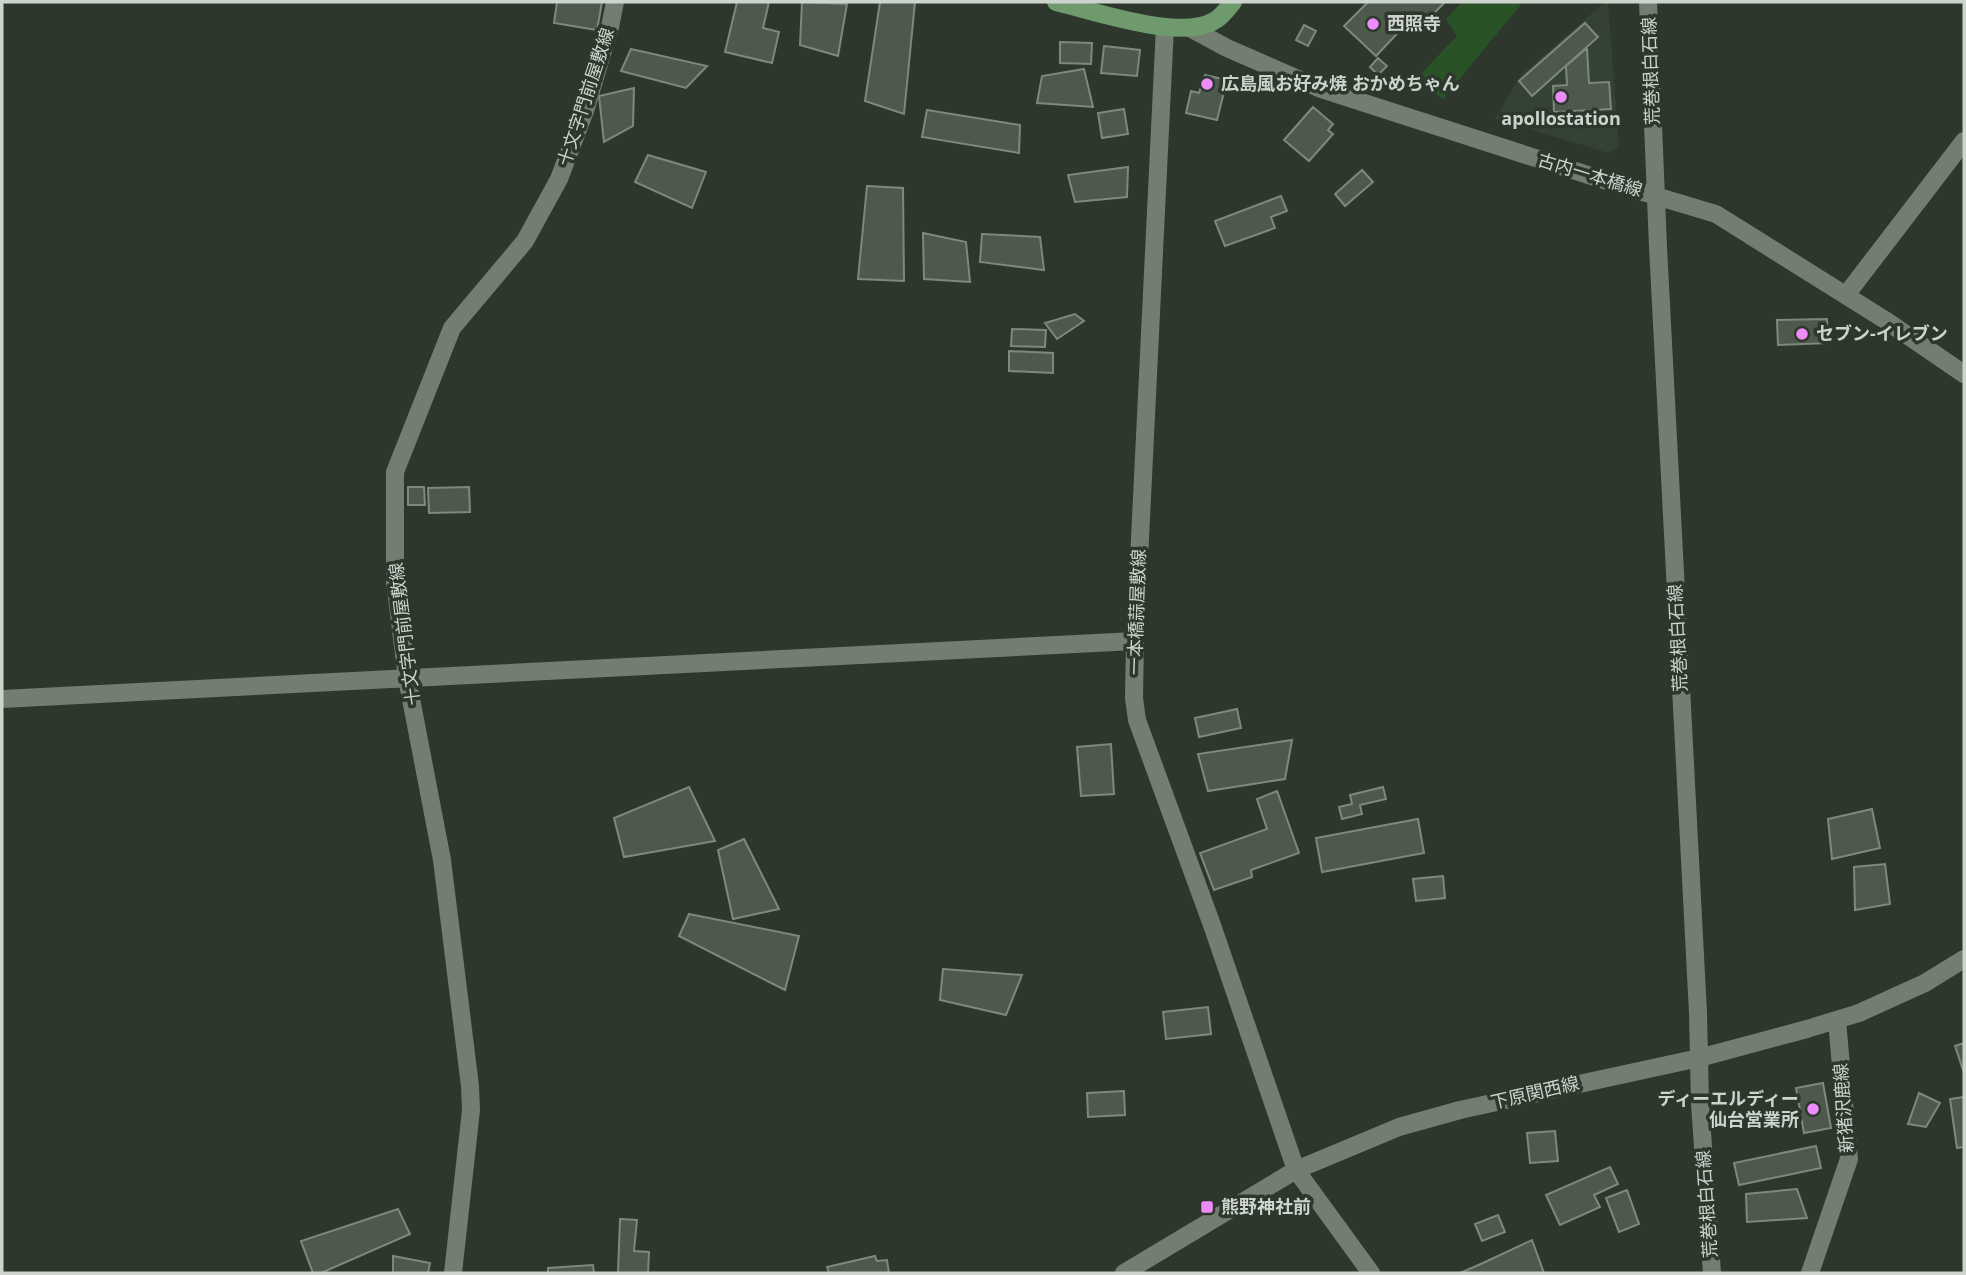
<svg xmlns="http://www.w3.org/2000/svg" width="1966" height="1275" viewBox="0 0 1966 1275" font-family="'Open Sans','Noto Sans JP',sans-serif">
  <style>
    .built { fill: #344233 }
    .green { fill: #295327 }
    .building { fill: #4e584d; stroke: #7e897d; stroke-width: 2 }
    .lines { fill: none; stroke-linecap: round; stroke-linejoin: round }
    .minor { stroke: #737d72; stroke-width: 18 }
    .major { stroke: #6f9a6d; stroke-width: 18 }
    .poi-dot { fill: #ed8cf9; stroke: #2d372c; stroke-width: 2.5 }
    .labels { text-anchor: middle; stroke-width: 7; stroke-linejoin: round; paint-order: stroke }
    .poi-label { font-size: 18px; font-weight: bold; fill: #cdd3cd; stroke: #2d372c; text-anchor: start }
    .street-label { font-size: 18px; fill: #cdd3cd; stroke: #2d372c }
  </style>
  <rect width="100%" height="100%" fill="#2d372c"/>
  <!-- built -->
  <path class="built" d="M1605,2H1608L1619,146L1609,153L1495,119L1521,75Z"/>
  <!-- green -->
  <path class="green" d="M1462,2H1523L1443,99L1415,80L1457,36L1446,19Z"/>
  <!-- building -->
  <path class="building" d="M557,2H602L597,30L554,23Z
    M737,2H769L763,28L779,32L772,63L725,52Z
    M802,2L847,4L838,56L800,45Z
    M880,2H915L904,114L865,101Z
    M1368,2H1445L1421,27L1409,21L1376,56L1344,26Z
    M1585,23L1598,37L1532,96L1519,81Z
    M1304,25L1316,31L1308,46L1296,40Z
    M1060,42L1092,43L1091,64L1060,63Z
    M1104,46L1140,50L1137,76L1101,73Z
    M1587,48L1589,83L1609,82L1611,109L1554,112L1553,86L1567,85L1566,66Z
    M631,49L707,66L686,88L621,71Z
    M1378,58L1387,66L1378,75L1370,67Z
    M1084,69L1093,107L1037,103L1042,76Z
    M1205,75L1227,80L1217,120L1186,113L1191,91L1199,93Z
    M634,88L633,126L604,142L599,96Z
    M1313,107L1333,124L1328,130L1333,134L1309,161L1284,140Z
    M1124,109L1128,134L1102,138L1098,113Z
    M927,110L1020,125L1019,153L922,137Z
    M648,155L706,172L692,208L635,182Z
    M1128,167L1127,197L1075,202L1068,175Z
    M1362,170L1373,182L1345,206L1335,194Z
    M867,186L903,188L904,281L858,279Z
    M1281,196L1287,211L1271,217L1275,228L1225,246L1215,221Z
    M923,233L966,242L970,282L924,279Z
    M982,234L1040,237L1044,270L980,262Z
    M1075,314L1084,321L1057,339L1045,323Z
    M1827,319L1828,343L1778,345L1777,320Z
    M1012,329L1046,330L1045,347L1011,346Z
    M1009,351L1053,353V373L1009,371Z
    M408,487H424L425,505H408Z
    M469,487L470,512L429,513L428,488Z
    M1237,709L1241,728L1199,737L1195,718Z
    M1292,740L1285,779L1208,791L1198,754Z
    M1111,744L1114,794L1081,796L1077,747Z
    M689,787L715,841L624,857L614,818Z
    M1383,787L1386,799L1360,805L1362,814L1342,819L1339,807L1352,804L1350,795Z
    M1277,791L1299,853L1251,870L1252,877L1214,890L1200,853L1267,829L1257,799Z
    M1872,809L1880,848L1832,859L1828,819Z
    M1418,819L1424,853L1322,872L1316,838Z
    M744,839L779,909L733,919L718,850Z
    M1885,864L1890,904L1855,910L1854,867Z
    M1443,876L1445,898L1416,901L1413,879Z
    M689,914L799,936L785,990L679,936Z
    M943,969L1022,975L1006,1015L940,1000Z
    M1208,1007L1211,1034L1166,1039L1163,1012Z
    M1964,1043V1069L1963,1070L1955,1046Z
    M1823,1083L1831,1128L1804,1133L1796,1088Z
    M1124,1091L1125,1115L1088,1117L1087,1093Z
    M1919,1093L1940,1103L1926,1127L1908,1124Z
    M1964,1097V1147L1957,1148L1950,1099Z
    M1555,1131L1558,1161L1530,1163L1527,1133Z
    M1816,1146L1821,1168L1739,1185L1734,1163Z
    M1610,1167L1618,1184L1594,1195L1600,1207L1560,1225L1546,1195Z
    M1797,1189L1807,1218L1747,1222L1746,1194Z
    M1627,1190L1639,1224L1619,1232L1606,1198Z
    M398,1209L410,1234L321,1273H313L301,1241Z
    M1498,1215L1505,1232L1482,1241L1475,1224Z
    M620,1219L637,1220L634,1251L649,1252L648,1273H618Z
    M1532,1240L1544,1273H1460L1483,1263Z
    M393,1256L430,1263L428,1273H393Z
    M875,1256L877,1261L887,1260L889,1273H829L827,1267Z
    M593,1265L594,1273H548V1268Z"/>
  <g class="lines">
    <!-- minor -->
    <path class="minor" d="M1648,2L1658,247L1698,1013L1700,1104L1712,1273
      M1165,27L1135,641L1134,698L1137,720L1212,925L1296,1170L1371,1273
      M1190,28L1227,48L1321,89L1619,185L1716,214L1885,320L1964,374
      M1846,295L1964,141
      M2,699L1135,641
      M453,1273L471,1110L470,1086L442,860L407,678L395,582V472L452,328L525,241L559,179L586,108L610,27L615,2
      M1124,1273L1296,1170L1399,1127L1460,1110L1699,1058L1807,1029L1859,1013L1925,983L1964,959
      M1810,1273L1849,1159L1837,1020"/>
    <!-- major -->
    <path class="major" d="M1056,2C1093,11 1181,41 1214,21C1222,17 1228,8 1233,2"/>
  </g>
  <!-- markers -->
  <g class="poi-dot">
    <circle cx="1373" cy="24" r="7"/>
    <circle cx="1207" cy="84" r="7"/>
    <circle cx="1561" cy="97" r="7"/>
    <circle cx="1802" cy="334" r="7"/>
    <circle cx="1813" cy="1109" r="7"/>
    <rect x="1200" y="1200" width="14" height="14" rx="3.5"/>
  </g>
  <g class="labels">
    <!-- poi labels -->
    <g class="poi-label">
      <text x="1387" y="30">西照寺</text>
      <text x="1221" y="90">広島風お好み焼 おかめちゃん</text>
      <text x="1561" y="125" text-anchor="middle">apollostation</text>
      <text x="1816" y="340">セブン-イレブン</text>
      <text x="1799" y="1105" text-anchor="end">ディーエルディー<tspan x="1799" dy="21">仙台営業所</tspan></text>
      <text x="1221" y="1213">熊野神社前</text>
    </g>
    <!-- street labels -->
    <g class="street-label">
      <text transform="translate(1651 71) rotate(-92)" y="6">荒巻根白石線</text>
      <text transform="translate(586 97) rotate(-72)" y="6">十文字門前屋敷線</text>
      <text transform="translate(1590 175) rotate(17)" y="6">古内一本橋線</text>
      <text transform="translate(1137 612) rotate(-88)" y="6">一本橋蒜屋敷線</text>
      <text transform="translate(405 634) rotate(-97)" y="6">十文字門前屋敷線</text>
      <text transform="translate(1678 638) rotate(-93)" y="6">荒巻根白石線</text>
      <text transform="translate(1535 1093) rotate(-13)" y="6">下原関西線</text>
      <text transform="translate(1844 1108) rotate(-94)" y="6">新猪沢鹿線</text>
      <text transform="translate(1707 1204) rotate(-94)" y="6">荒巻根白石線</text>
    </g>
  </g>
  <!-- border -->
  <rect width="1966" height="1275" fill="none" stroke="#cdd3cd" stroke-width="7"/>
</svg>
